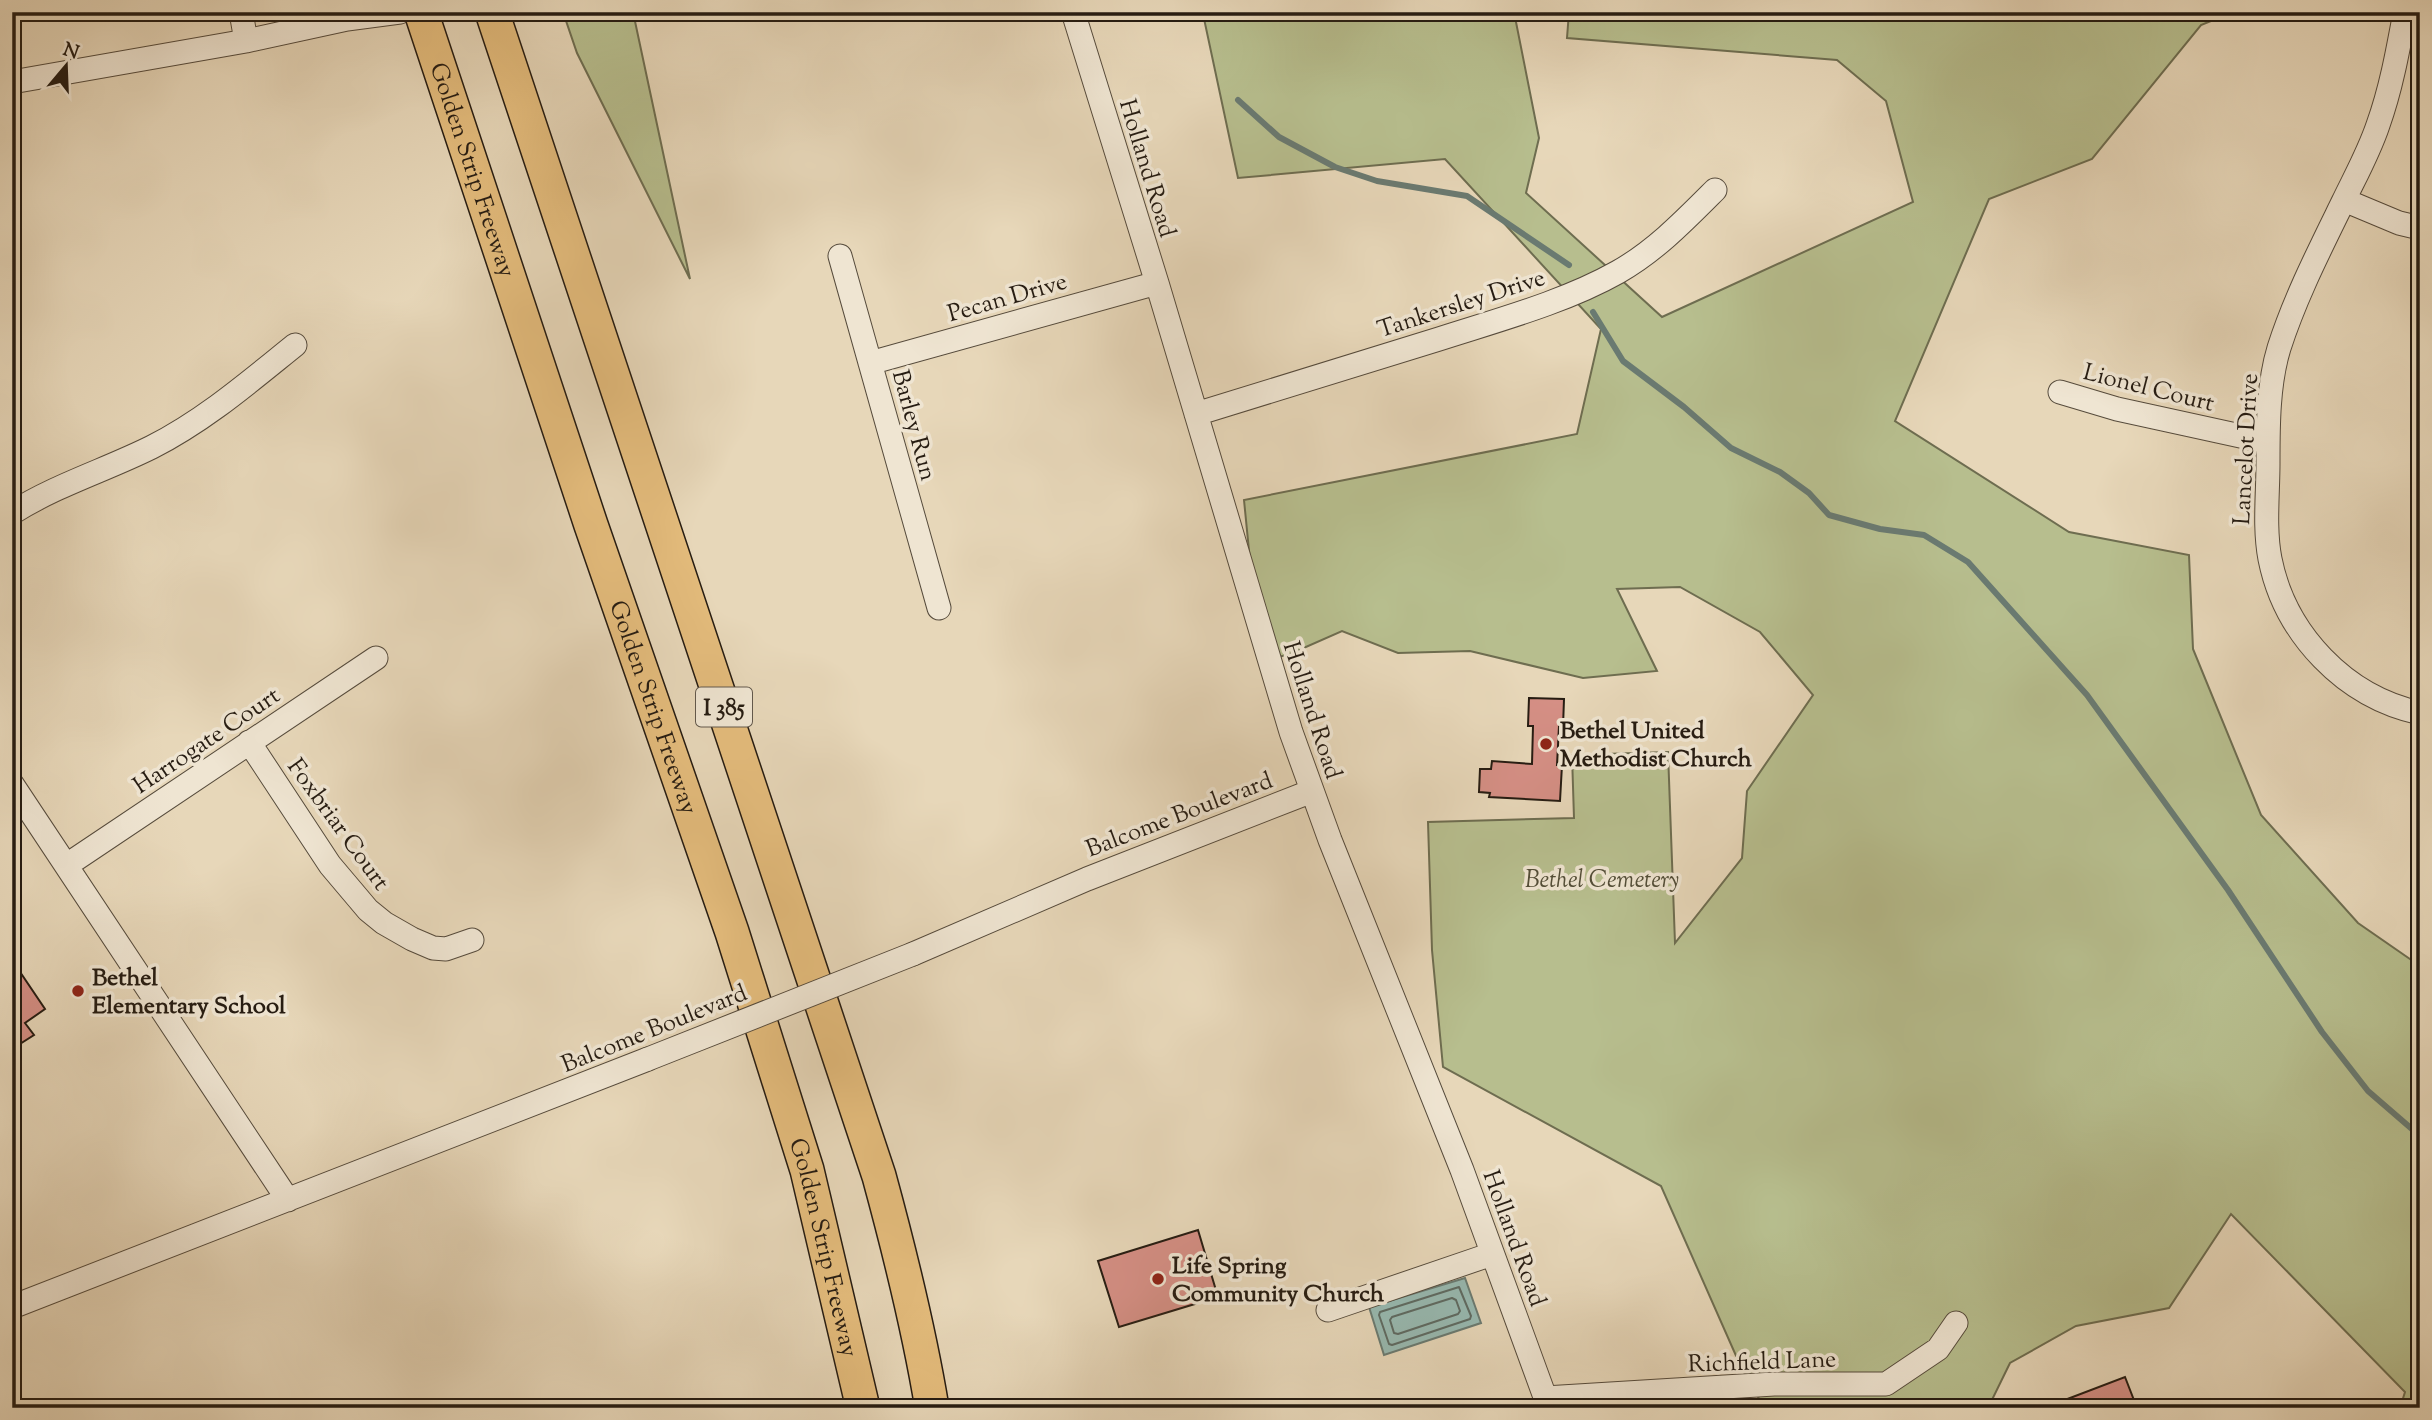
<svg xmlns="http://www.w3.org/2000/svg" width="2432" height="1420" viewBox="0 0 2432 1420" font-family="'Sorts Mill Goudy',serif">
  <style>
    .green { fill: #b7be8e; stroke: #6e6d50; stroke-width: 2 }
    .water { fill: #97b9b1; stroke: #6a7a71; stroke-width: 2 }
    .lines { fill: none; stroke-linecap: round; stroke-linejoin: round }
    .shore { stroke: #5e6a62; stroke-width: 2 }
    .stream { stroke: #6a7a71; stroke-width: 6 }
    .building { fill: #d58f85; stroke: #261c12; stroke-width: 2 }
    .minor-casing { stroke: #564b3c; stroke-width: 25 }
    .highway-casing { stroke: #261c12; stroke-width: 36 }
    .minor { stroke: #efe5d2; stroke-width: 23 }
    .highway { stroke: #e4bc7c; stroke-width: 33 }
    .minor-bridge-casing { stroke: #564b3c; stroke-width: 25; stroke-linecap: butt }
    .minor-bridge { stroke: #efe5d2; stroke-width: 23 }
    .poi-dot { fill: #8f2418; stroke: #efe5d2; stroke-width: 2.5 }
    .labels { text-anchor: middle; stroke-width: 7; stroke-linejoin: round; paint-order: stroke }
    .shield { fill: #efe5d2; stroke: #62584c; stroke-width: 2 }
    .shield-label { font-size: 23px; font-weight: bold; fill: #261c12 }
    .street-label { font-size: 24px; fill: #261c12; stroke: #efe5d2 }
    .poi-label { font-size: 24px; font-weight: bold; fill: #261c12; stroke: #efe5d2; text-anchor: start }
    .park-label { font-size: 24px; font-style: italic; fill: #524d37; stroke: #efe5d2 }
  </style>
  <rect width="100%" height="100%" fill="#e7d7b9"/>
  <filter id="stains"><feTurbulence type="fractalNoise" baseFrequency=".00286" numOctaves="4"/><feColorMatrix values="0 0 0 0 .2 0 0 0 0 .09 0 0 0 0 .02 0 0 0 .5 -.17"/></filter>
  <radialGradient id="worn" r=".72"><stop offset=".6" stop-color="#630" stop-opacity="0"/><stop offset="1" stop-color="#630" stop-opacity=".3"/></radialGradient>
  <!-- green -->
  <path class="green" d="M563,12H633L690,279L577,53Z
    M1250,12H1514L1539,138L1526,193L1662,317L1913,202L1886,101L1837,60L1567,38L1569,12H2233L2201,25L2092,159L1989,199L1895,421L2069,532L2189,555L2193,649L2261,815L2358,923L2420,966V1408H2400L2405,1392L2231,1214L2169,1308L2076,1326L2010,1363L1988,1408H1764L1737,1358L1661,1186L1443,1067L1432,950L1428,822L1574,818L1572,755L1668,752L1675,943L1742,858L1747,791L1813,695L1760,632L1680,587L1617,589L1657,671L1583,678L1470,651L1398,653L1342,631L1290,654L1260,662L1244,500L1577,434L1601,329L1445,159L1238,178L1203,14Z"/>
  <!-- water -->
  <path class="water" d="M1465,1278L1481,1323L1384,1355L1369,1307Z"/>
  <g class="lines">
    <!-- shore -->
    <path class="shore" d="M1459,1287L1471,1316L1470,1319L1392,1345L1389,1344L1379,1315L1380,1312Z
      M1452,1298L1456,1300L1460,1311L1458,1314L1398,1334L1394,1333L1390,1320L1392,1317Z"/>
    <!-- stream -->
    <path class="stream" d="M1238,100L1279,137L1335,167L1377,181L1467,196L1569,265
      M1593,312L1623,361L1684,407L1731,448L1780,472L1809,493L1829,515L1880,529L1924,535L1968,562L2087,695L2228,890L2322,1032L2368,1091L2420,1136"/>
  </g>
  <!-- building -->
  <path class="building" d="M1529,698L1564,699L1563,727L1559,726L1557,765H1562L1560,801L1489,797L1490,793L1479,792L1480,769H1491L1492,761L1532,764L1533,726H1528Z
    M12,960L45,1009L25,1023L34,1035L12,1049Z
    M1198,1230L1218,1297L1119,1327L1098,1261Z
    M2125,1377L2137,1408H2049V1406Z"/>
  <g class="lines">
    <!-- minor casing -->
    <g class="minor-casing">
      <path id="minor" d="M241,12L246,41
        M1073,12L1157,283L1291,732L1330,840L1462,1170L1549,1408
        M2405,12C2398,50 2391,89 2378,125C2369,152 2355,177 2343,202C2320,249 2295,298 2279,348C2268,384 2268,426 2268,463C2268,494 2264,528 2270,559C2285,634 2345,697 2420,713
        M12,82L246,41L347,19L400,12
        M2344,200L2399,223L2420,228
        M840,256L939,608
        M870,363L1157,283
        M2060,392L2117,409L2268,442
        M1196,414C1277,389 1358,364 1439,339C1498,320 1565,302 1618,272C1655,251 1684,221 1715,190
        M12,513C56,485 106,470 152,447C205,420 249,382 295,345
        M249,742L330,865L368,910L384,923L412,939L433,948L446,949L472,940
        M12,784L288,1200
        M67,865L376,658
        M913,954L1087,879L1312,791
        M12,1307L648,1059
        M1328,1310L1492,1254
        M1545,1398L1774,1384H1886L1938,1349L1956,1323"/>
    </g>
    <!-- highway casing -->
    <g class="highway-casing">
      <g id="highway">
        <path id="s1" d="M421,12L591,525L732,932L807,1170L863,1408"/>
        <path d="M492,12L879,1176C900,1253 919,1329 932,1408"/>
      </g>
    </g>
    <!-- minor -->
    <use href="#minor" class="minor"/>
    <!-- highway -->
    <use href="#highway" class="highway"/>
    <!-- minor-bridge casing -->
    <g class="minor-bridge-casing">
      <path id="minor-bridge" d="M648,1059L913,954"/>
    </g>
    <!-- minor-bridge -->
    <use href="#minor-bridge" class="minor-bridge"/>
  </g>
  <!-- markers -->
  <g class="poi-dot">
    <circle cx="1546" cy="744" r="7"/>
    <circle cx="78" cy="991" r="7"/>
    <circle cx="1158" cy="1279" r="7"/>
  </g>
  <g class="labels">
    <!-- shield labels -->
    <rect class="shield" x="696" y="687.5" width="56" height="39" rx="5"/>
    <g class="shield-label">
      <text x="724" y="715">I 385</text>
    </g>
    <!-- street labels -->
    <g class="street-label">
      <text transform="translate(1148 168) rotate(73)" y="8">Holland Road</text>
      <text dy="8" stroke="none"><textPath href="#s1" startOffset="166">Golden Strip Freeway</textPath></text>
      <text transform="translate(1007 297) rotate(-16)" y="8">Pecan Drive</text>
      <text transform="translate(1461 303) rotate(-18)" y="8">Tankersley Drive</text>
      <text transform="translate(2149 387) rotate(14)" y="8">Lionel Court</text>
      <text transform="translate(915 425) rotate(75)" y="8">Barley Run</text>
      <text transform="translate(2245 449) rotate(-87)" y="8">Lancelot Drive</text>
      <text dy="8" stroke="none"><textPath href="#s1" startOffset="733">Golden Strip Freeway</textPath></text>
      <text transform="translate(1313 710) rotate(72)" y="8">Holland Road</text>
      <text transform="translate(206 740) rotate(-34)" y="8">Harrogate Court</text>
      <text transform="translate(1179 814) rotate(-21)" y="8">Balcome Boulevard</text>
      <text transform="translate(339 824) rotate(54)" y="8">Foxbriar Court</text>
      <text transform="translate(654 1028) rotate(-22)" y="8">Balcome Boulevard</text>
      <text transform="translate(1515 1238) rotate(70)" y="8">Holland Road</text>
      <text dy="8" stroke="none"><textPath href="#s1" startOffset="1300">Golden Strip Freeway</textPath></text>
      <text transform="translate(1762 1361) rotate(-2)" y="8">Richfield Lane</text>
    </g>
    <!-- poi labels -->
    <g class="poi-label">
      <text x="1560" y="738">Bethel United<tspan x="1560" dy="28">Methodist Church</tspan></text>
      <text x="92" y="985">Bethel<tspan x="92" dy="28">Elementary School</tspan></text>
      <text x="1172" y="1273">Life Spring<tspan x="1172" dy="28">Community Church</tspan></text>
    </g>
    <!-- park labels -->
    <g class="park-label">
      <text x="1602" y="887">Bethel Cemetery</text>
    </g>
  </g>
  <!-- margin -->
  <rect width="2432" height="1420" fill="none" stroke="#e7d7b9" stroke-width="42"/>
  <rect x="14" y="14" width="2404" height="1392" fill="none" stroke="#261c12" stroke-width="3.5"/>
  <rect x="21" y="21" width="2390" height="1378" fill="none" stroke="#261c12" stroke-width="2"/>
  <!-- north arrow -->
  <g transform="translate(66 66) rotate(19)" stroke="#efe5d2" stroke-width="5" paint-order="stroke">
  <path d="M0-5L12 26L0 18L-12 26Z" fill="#261c12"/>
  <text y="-10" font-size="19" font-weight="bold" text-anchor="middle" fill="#261c12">N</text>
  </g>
  <rect width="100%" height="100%" filter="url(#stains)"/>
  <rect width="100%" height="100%" fill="url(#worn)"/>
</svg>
